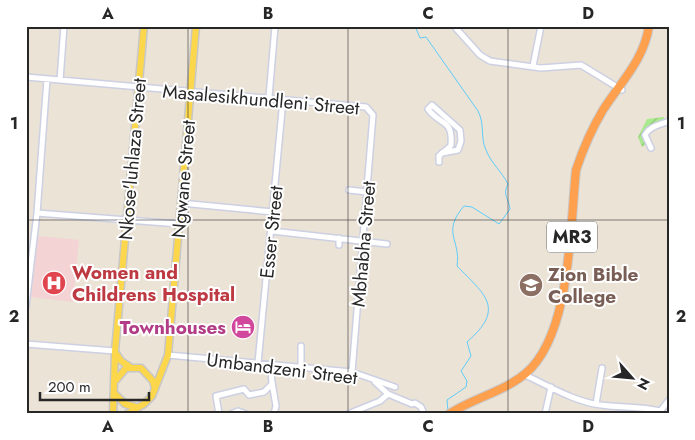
<svg xmlns="http://www.w3.org/2000/svg" width="695" height="440" viewBox="0 0 695 440" font-family="Jost,sans-serif">
  <style>
    .medical { fill: #f4d3d4 }
    .garden { fill: url(#garden-furrows) }
    .lines { fill: none; stroke-linecap: round; stroke-linejoin: round }
    .stream { stroke: #5fccf9; stroke-width: 1 }
    .minor-casing { stroke: #ccd0e2; stroke-width: 8 }
    .major-casing { stroke: #c7c7c7; stroke-width: 9 }
    .highway-casing { stroke: #c7c7c7; stroke-width: 10 }
    .minor { stroke: #fff; stroke-width: 5 }
    .major { stroke: #fcd74c; stroke-width: 6 }
    .highway { stroke: #ffa04f; stroke-width: 8 }
    .grid { fill: none; stroke: #272727; stroke-width: 1; stroke-opacity: 0.55 }
    .labels { text-anchor: middle; stroke-width: 4; stroke-linejoin: round; paint-order: stroke }
    .shield { fill: #fff; stroke: #686868; stroke-width: 1 }
    .shield-label { font-size: 18px; font-weight: bold; fill: #272727 }
    .street-label { font-size: 19px; fill: #272727; stroke: #fff }
    .health-label { font-size: 19px; font-weight: bold; fill: #be3a42; stroke: #fff; text-anchor: start }
    .education-label { font-size: 19px; font-weight: bold; fill: #785e54; stroke: #fff; text-anchor: start }
    .hotel-label { font-size: 19px; font-weight: bold; fill: #b23c85; stroke: #fff; text-anchor: end }
    .neatline { fill: none; stroke: #272727; stroke-width: 2 }
    .grid-label { font-size: 16px; text-anchor: middle; font-weight: bold; fill: #272727 }
  </style>
  <defs>
    <pattern id="garden-furrows" width="10" height="10" patternUnits="userSpaceOnUse" patternTransform="scale(1.25)"><rect width="10" height="10" fill="#aae88e"/><path d="M-1 1l2-2M0 10L10 0M9 11l2-2" fill="none" stroke="#92c77a"/></pattern>
  </defs>
  <rect width="100%" height="100%" fill="#ece3d7"/>
  <!-- medical -->
  <path class="medical" d="M38,236L79,240L73,302L31,297Z"/>
  <!-- garden -->
  <path class="garden" d="M664,117V121L646,128L644,138L646,144L642,147L638,137L647,119Z"/>
  <g class="lines">
    <!-- stream -->
    <path class="stream" d="M415,26L420,38L426,37L478,111C485,124 480,138 486,150C491,163 502,172 508,184C502,195 509,199 510,209L499,224L472,207L464,206C441,233 461,239 457,266C485,295 506,308 467,342L471,356L461,371L467,381L466,387L447,400L448,411"/>
    <!-- minor casing -->
    <g class="minor-casing">
      <path id="minor" d="M454,26L480,55L490,61L541,68L581,65L622,90
        M533,66L541,26
        M26,77L366,107L373,115L352,372
        M60,80L64,26
        M269,97L275,26
        M651,148L645,135C650,126 660,125 669,121
        M439,162V156C442,152 448,150 451,145C453,118 440,126 428,109L432,105L460,130L461,141L458,150L442,153
        M349,190L367,192
        M181,203L273,212
        M37,213L179,224
        M272,231L387,244
        M339,238V245
        M26,306L37,213L47,79
        M26,344L115,351
        M168,355L352,372L395,387
        M258,363L283,100
        M301,367V346
        M525,375C549,386 575,402 601,405C621,408 640,406 660,411
        M272,382L276,406L274,414
        M375,382L388,394L412,404L415,403L421,407L424,414
        M596,404L602,368
        M219,414L216,396L244,389L249,395L264,392L272,384L271,368L274,365
        M231,414L238,411L246,414
        M348,414L380,401L388,394
        M545,414L551,387
        M658,414L669,400"/>
    </g>
    <!-- major casing -->
    <g class="major-casing">
      <path id="major" d="M115,352L121,361L130,367
        M116,380L126,368H141L153,381L155,389
        M115,394L125,404L136,407
        M113,414L115,351L144,26
        M127,414L144,404L152,396L168,355L196,26"/>
    </g>
    <!-- highway casing -->
    <g class="highway-casing">
      <path id="highway" d="M449,414C473,398 504,392 526,373C571,335 570,227 576,170C583,149 591,130 603,110C620,83 644,60 649,26"/>
    </g>
    <!-- minor -->
    <use href="#minor" class="minor"/>
    <!-- major -->
    <use href="#major" class="major"/>
    <!-- highway -->
    <use href="#highway" class="highway"/>
  </g>
  <!-- grid -->
  <path class="grid" d="M188,26V414M348,26V414M508,26V414M26,220H669"/>
  <!-- icons -->
  <defs>
    <g id="hospital-disc" transform="scale(1.25)"><circle r="9.5" fill="#e0444e" stroke="#fff"/><path d="M-5-5h3v3.5h4V-5h3V5h-3V1.5h-4V5h-3Z" fill="#fff"/></g>
    <g id="school-disc" transform="scale(1.25)"><circle r="9.5" fill="#8d6e63" stroke="#fff"/><path d="M0-5L7-2L0 1L-7-2ZM-4 1L0 2.5L4 1V4Q0 6-4 4Z" fill="#fff"/></g>
    <g id="hotel-disc" transform="scale(1.25)"><circle r="9.5" fill="#d1479c" stroke="#fff"/><path d="M-6-4.5h1.5V1H6V5H4.5V3h-9V5H-6ZM-4 0a1.8 1.8 0 1 1 3.6 0ZM.5 0V-2.5h3Q6-2.5 6 0Z" fill="#fff"/></g>
  </defs>
  <g fill-rule="evenodd">
    <use href="#hospital-disc" x="54" y="283"/>
    <use href="#school-disc" x="531" y="285"/>
    <use href="#hotel-disc" x="243" y="327"/>
  </g>
  <g class="labels">
    <!-- shield labels -->
    <rect class="shield" x="547" y="221.5" width="50" height="31" rx="4"/>
    <g class="shield-label">
      <text x="572" y="243">MR3</text>
    </g>
    <!-- street labels -->
    <g class="street-label">
      <text transform="translate(261 99) rotate(5)" y="7">Masalesikhundleni Street</text>
      <text transform="translate(132 159) rotate(-85)" y="7">Nkose'luhlaza Street</text>
      <text transform="translate(183 179) rotate(-85)" y="7">Ngwane Street</text>
      <text transform="translate(271 232) rotate(-84)" y="7">Esser Street</text>
      <text transform="translate(363 244) rotate(-85)" y="7">Mbhabha Street</text>
      <text transform="translate(282 368) rotate(7)" y="7">Umbandzeni Street</text>
    </g>
    <!-- health labels -->
    <g class="health-label">
      <text x="72" y="279">Women and<tspan x="72" dy="22">Childrens Hospital</tspan></text>
    </g>
    <!-- education labels -->
    <g class="education-label">
      <text x="548" y="281">Zion Bible<tspan x="548" dy="22">College</tspan></text>
    </g>
    <!-- hotel labels -->
    <g class="hotel-label">
      <text x="226" y="334">Townhouses</text>
    </g>
  </g>
  <!-- border -->
  <rect width="695" height="440" fill="none" stroke="#ffffff" stroke-width="55"/>
  <!-- north arrow -->
  <g transform="translate(632 378) rotate(117)" stroke="#ffffff" stroke-width="4" paint-order="stroke">
  <path d="M0-4L9 19L0 12L-9 19Z" fill="#272727"/>
  <text y="-8" font-size="14" font-weight="bold" text-anchor="middle" fill="#272727">N</text>
  </g>
  <!-- scale -->
  <path d="M40 392v8h109v-8" fill="none" stroke="#272727" stroke-width="2.5"/>
  <text x="48" y="392" font-size="15" fill="#272727" stroke="#ffffff" stroke-width="4" paint-order="stroke">200 m</text>
  <rect x="28" y="28" width="640" height="384" class="neatline"/>
  <g class="grid-label">
    <text x="108" y="19">A</text>
    <text x="268" y="19">B</text>
    <text x="428" y="19">C</text>
    <text x="588" y="19">D</text>
    <text x="14" y="129">1</text>
    <text x="681" y="129">1</text>
    <text x="14" y="322">2</text>
    <text x="681" y="322">2</text>
    <text x="108" y="432">A</text>
    <text x="268" y="432">B</text>
    <text x="428" y="432">C</text>
    <text x="588" y="432">D</text>
  </g>
</svg>
